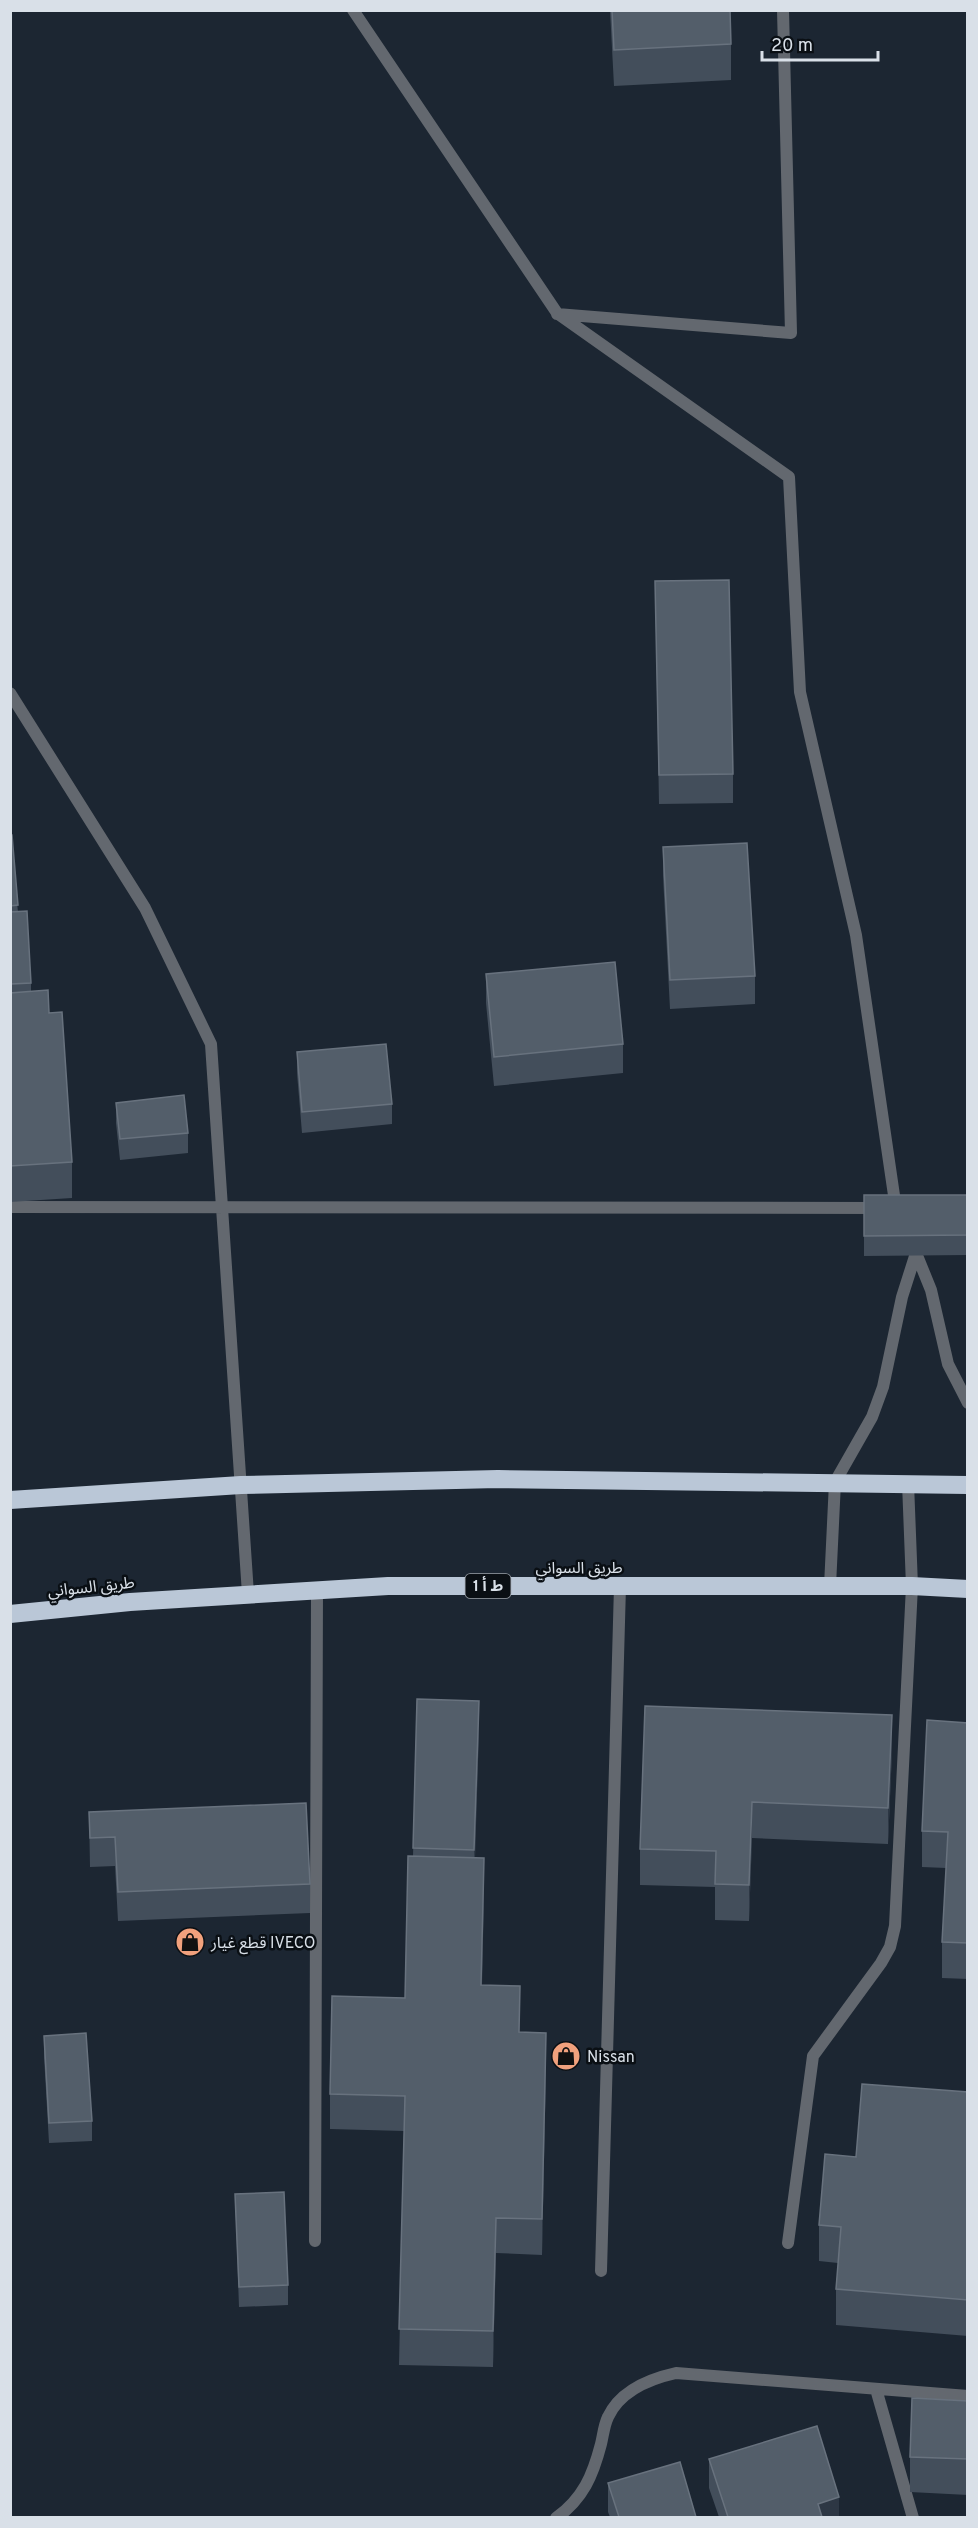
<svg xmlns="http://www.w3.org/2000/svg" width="978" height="2528" viewBox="0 0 978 2528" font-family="Overpass,'Noto Sans Arabic',sans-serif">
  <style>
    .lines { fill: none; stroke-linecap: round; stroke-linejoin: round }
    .lane { stroke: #63686f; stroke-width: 12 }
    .street { stroke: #63686f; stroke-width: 12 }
    .highway { stroke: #bac7d7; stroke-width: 18 }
    .wall { fill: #434e5b }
    .shaded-wall { fill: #2d3744 }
    .building { fill: #535e6a; stroke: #68727e; stroke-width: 1.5 }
    .labels { text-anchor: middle; stroke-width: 5; stroke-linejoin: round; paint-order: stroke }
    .shield { fill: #0a0f14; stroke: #9ba1a8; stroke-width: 1.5 }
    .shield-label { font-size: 15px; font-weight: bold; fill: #d9e0e8 }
    .street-label { font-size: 16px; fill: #d9e0e8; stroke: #0a0f14 }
    .poi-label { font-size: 16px; fill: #d9e0e8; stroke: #0a0f14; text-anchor: start }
  </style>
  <rect width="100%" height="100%" fill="#1c2632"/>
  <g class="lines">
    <!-- lane -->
    <path class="lane" d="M353,10L557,313L789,477L800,692L856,935L896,1209
      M557,314L791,333L783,10
      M10,693L145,908L211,1044L248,1594
      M10,1207L879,1208
      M913,1239L916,1253L931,1290L948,1364L968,1403
      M830,1586L835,1482L872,1417L883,1387L902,1297L916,1253
      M315,2241L317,1590
      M788,2243L813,2056L881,1963L890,1947L895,1926L912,1586L908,1483
      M601,2271L620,1586"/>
    <!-- street -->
    <path class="street" d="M876,2389L913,2518
      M556,2518C583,2499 593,2475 601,2444C603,2436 604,2425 608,2417C620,2391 649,2379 676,2373L968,2396"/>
    <!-- highway -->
    <path class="highway" d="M10,1500L241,1485L498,1479L968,1485
      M10,1614L130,1602L388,1586H912L968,1589"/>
  </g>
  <!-- wall -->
  <path class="wall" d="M610,10H730L731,44V80L614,86Z
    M655,581L733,774V803L659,804Z
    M10,835L18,912L31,983V991L49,1013L72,1162V1198L10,1202Z
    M663,847L755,976V1004L670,1009L663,876Z
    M486,974L623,1044V1073L494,1086L486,1003Z
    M297,1052L392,1104V1124L302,1133L297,1073Z
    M116,1103L188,1133V1153L120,1160L116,1123Z
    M864,1195H968V1255L864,1256Z
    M417,1699L479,1730L475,1858L484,1894L482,1985L519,2032L546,2068L542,2255L496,2253L493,2367L399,2365L404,2131L330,2129V2094L405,1998L413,1856Z
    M645,1706L892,1751L888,1844L752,1838L749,1921L715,1920V1887L640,1885V1849Z
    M968,1723V1979L942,1978V1942L946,1868L922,1867V1831Z
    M89,1812L310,1884V1913L118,1921L115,1866L90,1867Z
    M44,2036L92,2121V2141L49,2143L44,2056Z
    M968,2092V2336L836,2325V2289L838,2263L819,2261V2225L856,2157Z
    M235,2194L288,2285V2305L239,2307Z
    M968,2401V2495L910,2492V2457Z
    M709,2459L839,2517H719L709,2488Z
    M608,2483L696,2517H610L608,2512Z"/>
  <!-- shaded-wall -->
  <path class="shaded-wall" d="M479,1701V1730L474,1879V1850Z
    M892,1715V1751L888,1844V1808Z
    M752,1802V1838L749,1921V1885Z
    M484,1858V1894L481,2021V1985Z
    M546,2033V2068L542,2255V2219Z
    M496,2218V2253L493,2367V2331Z
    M839,2497V2517H818V2504Z"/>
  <!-- building -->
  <path class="building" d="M612,10H730L731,44L614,50Z
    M729,580L733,774L659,775L655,581Z
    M10,835H12L18,905L10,906Z
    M747,843L755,976L670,980L663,847Z
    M27,911L31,983L11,984L10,985V912Z
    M615,962L623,1044L494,1057L486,974Z
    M48,990L49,1013L62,1012L72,1162L10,1166V993Z
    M386,1044L392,1104L302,1112L297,1052Z
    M184,1095L188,1133L120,1139L116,1103Z
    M864,1195H968V1235L864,1236Z
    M417,1699L479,1701L474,1850L413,1848Z
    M645,1706L892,1715L888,1808L752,1802L749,1885L715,1884L716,1851L640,1849Z
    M927,1720L968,1723V1943L942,1942L948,1832L922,1831Z
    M306,1803L310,1884L118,1892L115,1837L90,1838L89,1812Z
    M408,1856L484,1858L481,1985L520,1986L519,2032L546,2033L542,2219L496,2218L493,2331L399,2329L405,2096L330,2094L332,1996L405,1998Z
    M86,2033L92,2121L49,2123L44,2036Z
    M862,2084L968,2092V2300L836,2289L841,2227L819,2225L825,2154L856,2157Z
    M284,2192L288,2285L239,2287L235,2194Z
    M912,2398L968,2401V2459L910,2457Z
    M817,2426L839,2497L818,2504L822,2517H728L709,2459Z
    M680,2462L696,2517H619L608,2483Z"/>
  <!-- icons -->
  <defs>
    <g id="shop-disc" transform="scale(1.5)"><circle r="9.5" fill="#f1a17d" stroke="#0a0f14"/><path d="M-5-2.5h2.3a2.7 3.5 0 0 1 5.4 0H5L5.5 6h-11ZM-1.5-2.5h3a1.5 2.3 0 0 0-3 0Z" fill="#111"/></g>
  </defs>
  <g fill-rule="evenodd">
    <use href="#shop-disc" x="190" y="1942"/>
    <use href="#shop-disc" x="566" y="2056"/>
  </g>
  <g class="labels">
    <!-- shield labels -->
    <rect class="shield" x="465.5" y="1574" width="45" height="24" rx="4.5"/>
    <g class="shield-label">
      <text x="488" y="1591">ط أ 1</text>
    </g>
    <!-- street labels -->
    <g class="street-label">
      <text x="579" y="1573">طريق السواني</text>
      <text transform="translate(91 1586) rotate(-6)" y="6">طريق السواني</text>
    </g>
    <!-- poi labels -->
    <g class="poi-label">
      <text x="211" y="1948">قطع غيار IVECO</text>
      <text x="587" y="2062">Nissan</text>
    </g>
  </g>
  <!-- border -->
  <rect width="978" height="2528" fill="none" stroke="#d9e0e8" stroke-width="24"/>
  <!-- scale -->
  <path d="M762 51v9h116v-9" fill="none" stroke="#d9e0e8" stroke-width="3"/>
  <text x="771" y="51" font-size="18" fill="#d9e0e8" stroke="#0a0f14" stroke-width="4.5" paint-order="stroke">20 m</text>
</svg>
